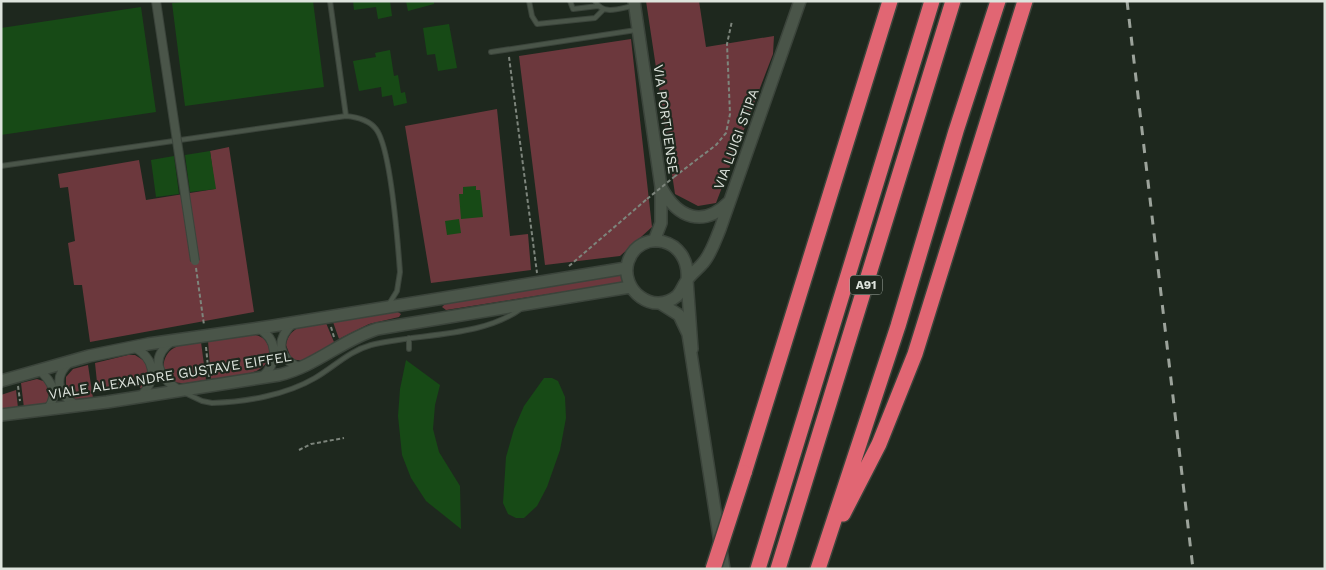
<svg xmlns="http://www.w3.org/2000/svg" width="1326" height="570" viewBox="0 0 1326 570" font-family="'Work Sans',sans-serif">
  <style>
    .green { fill: #6c383d }
    .building { fill: #174a16 }
    .lines { fill: none; stroke-linecap: round; stroke-linejoin: round }
    .lane-casing { stroke: #3b443b; stroke-width: 6 }
    .street-casing { stroke: #3b443b; stroke-width: 10 }
    .secondary-casing { stroke: #3b443b; stroke-width: 14 }
    .highway-casing { stroke: #3b443b; stroke-width: 18 }
    .path { stroke: #7d857c; stroke-width: 2; stroke-dasharray: 4 2.5; stroke-linecap: butt }
    .lane { stroke: #4a5549; stroke-width: 4 }
    .street { stroke: #4a5549; stroke-width: 8 }
    .secondary { stroke: #4a5549; stroke-width: 11 }
    .highway { stroke: #e16673; stroke-width: 15 }
    .rail { stroke: #9ca39b; stroke-width: 3; stroke-dasharray: 9 9; stroke-linecap: butt }
    .street-bridge-casing { stroke: #3b443b; stroke-width: 10; stroke-linecap: butt }
    .highway-bridge-casing { stroke: #3b443b; stroke-width: 18; stroke-linecap: butt }
    .path-bridge { stroke: #7d857c; stroke-width: 2; stroke-dasharray: 4 2.5; stroke-linecap: butt }
    .street-bridge { stroke: #4a5549; stroke-width: 8 }
    .highway-bridge { stroke: #e16673; stroke-width: 15 }
    .labels { text-anchor: middle; stroke-width: 4.5; stroke-linejoin: round; paint-order: stroke }
    .shield { fill: #1e281e; stroke: #a4aca4; stroke-width: 1 }
    .shield-label { font-size: 12px; font-weight: bold; fill: #dee4dd }
    .street-label { font-size: 14px; fill: #dee4dd; stroke: #1e281e }
  </style>
  <rect width="100%" height="100%" fill="#1e281e"/>
  <!-- green -->
  <path class="green" d="M646,1H699L706,47L774,36L773,54L716,203L698,206L675,194Z
    M631,39L652,227L620,256L545,265L519,56Z
    M497,109L510,236L528,234L531,270L431,283L405,126Z
    M229,147L254,312L90,342L82,285H74L68,243L75,241L68,187L60,188L58,174L139,160L146,200L215,189L210,151Z
    M624,274L626,282L446,310L442,307L445,304Z
    M396,311L401,314L399,317L369,324L339,339L333,322Z
    M326,323L334,342C322,350 305,366 291,358L286,345C290,324 309,325 326,323Z
    M246,335C261,333 268,340 271,354C264,378 233,376 211,379L208,341Z
    M201,342L206,380C197,381 184,385 175,382C159,377 161,355 174,348C182,343 193,344 201,342Z
    M128,355H135L146,362L149,378L141,389L138,384L98,392L95,363Z
    M88,365L93,398L74,399L66,390V377L73,369Z
    M37,379L46,382L51,395L47,404L24,408L21,383Z
    M16,390L18,408L1,409V395Z"/>
  <!-- building -->
  <path class="building" d="M188,1H313L324,87L185,106L172,3Z
    M353,1H390L392,16L378,19L376,7L354,10Z
    M406,1H434V4L408,11Z
    M141,7L156,112L1,135V28Z
    M449,24L457,68L438,71L435,54L427,55L423,28Z
    M390,50L394,76L398,75L401,93L405,92L407,103L394,106L392,95L382,97L381,87L359,91L353,61L376,57L375,53Z
    M210,151L216,189L190,192L185,155Z
    M174,156L179,194L156,197L151,160Z
    M476,186V190H480L483,217L461,219L459,194H463V187Z
    M459,219L461,233L447,235L445,221Z
    M406,360L440,385L435,405L433,429L439,452L460,486L461,529L426,501L411,478L402,455L398,416L400,389Z
    M544,378H552L558,381L565,397L566,418L560,450L547,487L537,506L524,518H516L508,514L503,503L506,457L514,429L524,406Z"/>
  <g class="lines">
    <!-- lane casing -->
    <g class="lane-casing">
      <path id="lane" d="M330,1L346,116
        M529,1L532,16L537,24L595,18L603,10
        M570,1L573,9L598,6
        M595,1C603,16 620,8 633,6
        M491,52L636,30
        M1,166L346,116C357,117 369,120 376,129C391,148 398,245 400,272L397,291L389,304
        M409,338V349
        M185,393L202,401L212,403C246,402 286,395 315,378C334,367 349,351 371,345C418,333 482,338 522,308"/>
    </g>
    <!-- street casing -->
    <g class="street-casing">
      <path id="street" d="M293,323C275,340 278,359 301,368
        M258,328C278,339 279,362 262,377
        M172,341C149,358 158,377 179,390
        M134,347C155,359 158,378 141,396
        M69,363C53,377 58,395 76,405
        M39,370C52,381 60,396 46,410"/>
    </g>
    <!-- secondary casing -->
    <g class="secondary-casing">
      <path id="secondary" d="M634,1L661,187V223L654,241
        M662,189C678,218 703,228 729,202
        M660,303L679,315L688,334L724,569
        M692,349L687,280C691,237 639,227 628,262C620,290 653,316 677,296C682,291 683,285 687,280C691,274 698,269 703,263C711,254 715,241 720,229L800,1
        M1,381L89,356L148,344L273,326L626,268
        M1,415L107,402L279,375C316,366 342,340 377,329L630,287"/>
    </g>
    <!-- highway casing -->
    <g class="highway-casing">
      <path id="highway" d="M744,473L890,1
        M843,514L879,444L915,354L1025,1
        M758,569L932,1
        M778,569L953,1
        M818,569L898,326L956,131L998,1"/>
    </g>
    <!-- path -->
    <path class="path" d="M509,57L537,273
      M674,177L716,145L726,133L730,114L727,44L732,21
      M569,266L647,199
      M196,268L204,325
      M331,327L334,337
      M206,347L209,377
      M18,386L20,401
      M299,450L311,444L344,438"/>
    <!-- lane -->
    <use href="#lane" class="lane"/>
    <!-- street -->
    <use href="#street" class="street"/>
    <!-- secondary -->
    <use href="#secondary" class="secondary"/>
    <!-- highway -->
    <use href="#highway" class="highway"/>
    <!-- rail -->
    <path class="rail" d="M1127,1L1193,569"/>
    <!-- street-bridge casing -->
    <g class="street-bridge-casing">
      <path id="street-bridge" d="M156,1L195,261"/>
    </g>
    <!-- highway-bridge casing -->
    <g class="highway-bridge-casing">
      <path id="highway-bridge" d="M713,569L744,473"/>
    </g>
    <!-- path-bridge -->
    <path class="path-bridge" d="M647,199L674,177"/>
    <!-- street-bridge -->
    <use href="#street-bridge" class="street-bridge"/>
    <!-- highway-bridge -->
    <use href="#highway-bridge" class="highway-bridge"/>
  </g>
  <g class="labels">
    <!-- shield labels -->
    <rect class="shield" x="850" y="275.5" width="32" height="19" rx="4"/>
    <g class="shield-label">
      <text x="866" y="289">A91</text>
    </g>
    <!-- street labels -->
    <g class="street-label">
      <text transform="translate(666 119) rotate(82)" y="5">VIA PORTUENSE</text>
      <text transform="translate(736 139) rotate(-70)" y="5">VIA LUIGI STIPA</text>
      <text transform="translate(170 375) rotate(-9)" y="5">VIALE ALEXANDRE GUSTAVE EIFFEL</text>
    </g>
  </g>
  <!-- border -->
  <rect width="1326" height="570" fill="none" stroke="#dee4dd" stroke-width="5"/>
</svg>
